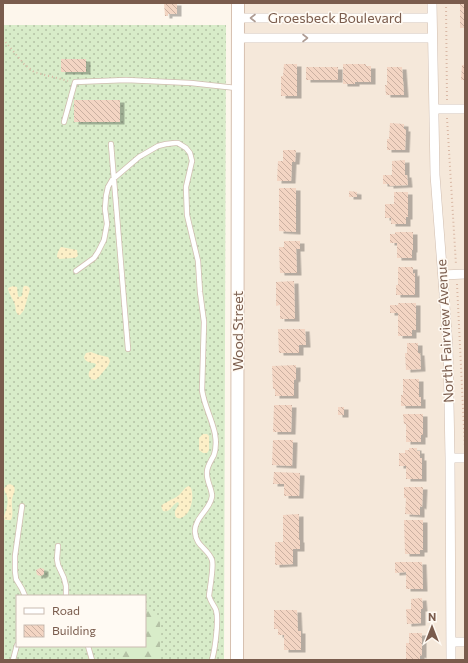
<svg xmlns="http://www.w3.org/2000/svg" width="468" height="663" viewBox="0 0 468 663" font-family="Commissioner,sans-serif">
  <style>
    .residential { fill: #f5e8da }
    .grass { fill: url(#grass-dots); fill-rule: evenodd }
    .forest { fill: url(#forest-firs) }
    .sand { fill: url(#sand-dots) }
    .building { fill: url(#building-back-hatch); filter: url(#shadow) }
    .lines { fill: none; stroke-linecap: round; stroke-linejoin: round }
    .lane-casing { stroke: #d1beb0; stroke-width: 6 }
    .street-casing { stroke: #d1beb0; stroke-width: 10 }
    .secondary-casing { stroke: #d6c0b0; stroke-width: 14 }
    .path { stroke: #d9b8a5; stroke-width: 2; stroke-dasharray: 1 3; stroke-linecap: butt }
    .lane { stroke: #fff; stroke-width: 4.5 }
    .street { stroke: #fff; stroke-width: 9 }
    .secondary { stroke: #fff; stroke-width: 12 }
    .oneway { stroke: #af9d94 }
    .labels { text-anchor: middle; stroke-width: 3; stroke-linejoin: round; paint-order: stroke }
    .street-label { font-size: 14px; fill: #7a5c4d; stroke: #fffaf3 }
  </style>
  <defs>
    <pattern id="grass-dots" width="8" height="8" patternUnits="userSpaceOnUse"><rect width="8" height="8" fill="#d8ecc9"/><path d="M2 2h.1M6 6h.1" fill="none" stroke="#b4c2a5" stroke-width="1.8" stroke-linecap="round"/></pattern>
    <pattern id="forest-firs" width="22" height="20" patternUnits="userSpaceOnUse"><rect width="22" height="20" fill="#d8ecc9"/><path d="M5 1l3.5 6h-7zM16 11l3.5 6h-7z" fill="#b4c2a5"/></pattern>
    <pattern id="sand-dots" width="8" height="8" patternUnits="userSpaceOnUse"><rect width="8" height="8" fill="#fcefc7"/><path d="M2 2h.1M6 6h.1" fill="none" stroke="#d1c5a4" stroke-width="1.8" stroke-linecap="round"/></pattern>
    <pattern id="building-back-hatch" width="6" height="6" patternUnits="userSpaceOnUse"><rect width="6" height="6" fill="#f3d5c3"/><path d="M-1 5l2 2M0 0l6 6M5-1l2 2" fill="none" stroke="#cab0a1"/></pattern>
    <filter id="shadow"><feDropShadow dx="4.5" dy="2.5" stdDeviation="0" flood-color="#0004"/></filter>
  </defs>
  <rect width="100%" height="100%" fill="#fdf6ec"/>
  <!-- residential -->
  <path class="residential" d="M239,3H465V660H238Z"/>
  <!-- grass -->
  <path class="grass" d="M3,25H226L224,660H3ZM17,596H145V646H17Z"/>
  <!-- forest -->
  <path class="forest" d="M145,609L160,617V660H118V656L122,646H145Z"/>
  <!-- sand -->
  <path class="sand" d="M61,247L77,250L78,256L75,258H73L59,259L57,257C57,254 58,250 61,247Z
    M13,286L17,287L18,296L19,297L22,296L23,288L24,286C27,285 29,287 30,289L24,310L20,315H18C15,311 16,309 15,305C13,298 9,295 8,288Z
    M91,352L99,355L108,357L110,361L108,366L98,378L95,380L91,379C88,376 88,374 90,370L95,367L96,364C91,362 85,363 84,357L86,353Z
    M203,434H207L209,436V450L207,453H203L199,450V438Z
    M10,484L14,486C16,492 13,494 12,499C11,506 14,514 11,520H5L4,517C6,510 9,503 7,496C6,494 5,492 4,489L7,485Z
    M189,486L191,488C194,496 192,512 183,517C179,520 174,518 175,512C175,509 178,507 179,504L178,502C171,505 171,513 163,511L161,506C166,501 173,500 179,495C183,492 183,488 189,486Z"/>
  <!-- building -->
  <path class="building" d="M164,3H177V14H168V16H165Z
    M460,3H465V28H460Z
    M61,59H86V72H61Z
    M284,64H297V96H281V76H283Z
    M343,64H366V66H371V82H355V84H343Z
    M462,65H465V80H461Z
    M306,67H338V80H306Z
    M387,67H402L404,95H386L385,85H387Z
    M74,100H120V122H74Z
    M390,123L404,124V129H406L405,150H387V139H389Z
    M283,150H296L295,162H292L291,181H277L278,161H283Z
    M405,160V175H407L408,185L389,186V184H383V175H392V161Z
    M279,188H296V232L279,231Z
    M349,191L357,192V197H349Z
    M394,192H408V217H406V224H391V218H385V204H394Z
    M395,232H413V250H412V258H397V243H390V234H395Z
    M284,241H300V249H296L297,273H280L279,247H284Z
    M398,267H413V274L415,273V295H396V285H398Z
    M294,281L295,319H280V305L276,306V282Z
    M398,303H416V330H412V336H398V313H390V305H398Z
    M278,329H305L306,345H299V353H279Z
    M407,343H418V353H420L421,369L406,370L405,353H407Z
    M296,365V379L294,380V396H275V389H273L272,366Z
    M403,379H419V397H421V406H401V395H403Z
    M274,405H292L291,432H273Z
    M338,407H344V415H338Z
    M403,414H423V435H421V442H406V424H404Z
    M273,440H293L292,466L272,465Z
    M409,448H417V451H420V458H422V479H406V466H399V453H405V450H409Z
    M274,472L300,473L299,496H284V484H273Z
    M404,487H423L422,507L420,506V515L405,514L406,498H404Z
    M299,514V540H300V549H293V564L275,565V542H283V515Z
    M404,520H423V550H420V554H405Z
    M395,562H422L423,589H406V572L395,573Z
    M40,568L44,569V574L41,576L37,575L36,570Z
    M422,598L423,609H421V623L407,624L406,609H411V599Z
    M274,610H297L298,631H301V650H284V635H278V629H274Z
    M409,633H422V656L420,655V660H406V643H409Z"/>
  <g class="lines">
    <!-- lane casing -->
    <g class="lane-casing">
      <path id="lane" d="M64,122L75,82L126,80L191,83L236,88
        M111,144L128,349
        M76,271L94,258L98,252L104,240L107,224L105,209L106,196L108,187L112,180L139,157L158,146L166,144L175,143H178L186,148L190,153L192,161L186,187L187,215L198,261L200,292L204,322L202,390C204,405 212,419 215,434C216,440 216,449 214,455C211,461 207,466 207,472C206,481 212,488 212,496C211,509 194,518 195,532C196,547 208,548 212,560C214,566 210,587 209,596C211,603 214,605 216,610C219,620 215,649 212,660
        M22,506L15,556V571L16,579L22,589L25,596
        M58,546L57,559L58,565L64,578L66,586V596
        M88,646L92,660
        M13,660L17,645"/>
    </g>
    <!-- street casing -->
    <g class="street-casing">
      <path id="street" d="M432,3L435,175L448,346L450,458L451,660
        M238,18H432
        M238,38H432
        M434,109H465
        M443,275L465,274
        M450,458H465
        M451,642H465"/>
    </g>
    <!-- secondary casing -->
    <g class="secondary-casing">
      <path id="secondary" d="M237,660L238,3"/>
    </g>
    <!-- path -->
    <path class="path" d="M446,3L447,100
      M3,39L24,64L34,72L68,81
      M447,118L456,265
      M457,284L465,449
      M465,468V527"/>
    <!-- lane -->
    <use href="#lane" class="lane"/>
    <!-- street -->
    <use href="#street" class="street"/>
    <!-- secondary -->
    <use href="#secondary" class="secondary"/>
  </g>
  <!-- one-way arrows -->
  <defs><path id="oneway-chevron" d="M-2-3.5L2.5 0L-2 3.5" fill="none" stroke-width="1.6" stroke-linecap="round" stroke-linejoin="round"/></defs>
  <g class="oneway">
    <use href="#oneway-chevron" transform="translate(253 18) rotate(180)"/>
    <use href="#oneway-chevron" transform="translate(305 38)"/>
  </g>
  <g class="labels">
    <!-- street labels -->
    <g class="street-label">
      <text x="335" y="23">Groesbeck Boulevard</text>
      <text transform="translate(238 331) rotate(-90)" y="5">Wood Street</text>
      <text transform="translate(445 331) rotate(-93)" y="5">North Fairview Avenue</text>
    </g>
  </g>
  <!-- border -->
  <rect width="468" height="663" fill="none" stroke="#7a5c4d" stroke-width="8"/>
  <!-- legend -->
  <rect x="16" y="595" width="130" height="52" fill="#fffaf3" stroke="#cabbb1"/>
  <rect x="24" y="608" width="20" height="6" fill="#ffffff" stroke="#cabbb1"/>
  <text x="52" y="615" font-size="12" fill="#7a5c4d">Road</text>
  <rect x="24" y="625" width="20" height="12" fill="url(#building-back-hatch)" stroke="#cabbb1"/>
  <text x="52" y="635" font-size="12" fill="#7a5c4d">Building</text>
  <!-- north arrow -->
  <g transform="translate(432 627)" stroke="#fffaf3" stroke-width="3" paint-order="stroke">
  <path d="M0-3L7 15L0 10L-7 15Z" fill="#7a5c4d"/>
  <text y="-6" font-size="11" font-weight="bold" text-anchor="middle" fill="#7a5c4d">N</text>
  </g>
</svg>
